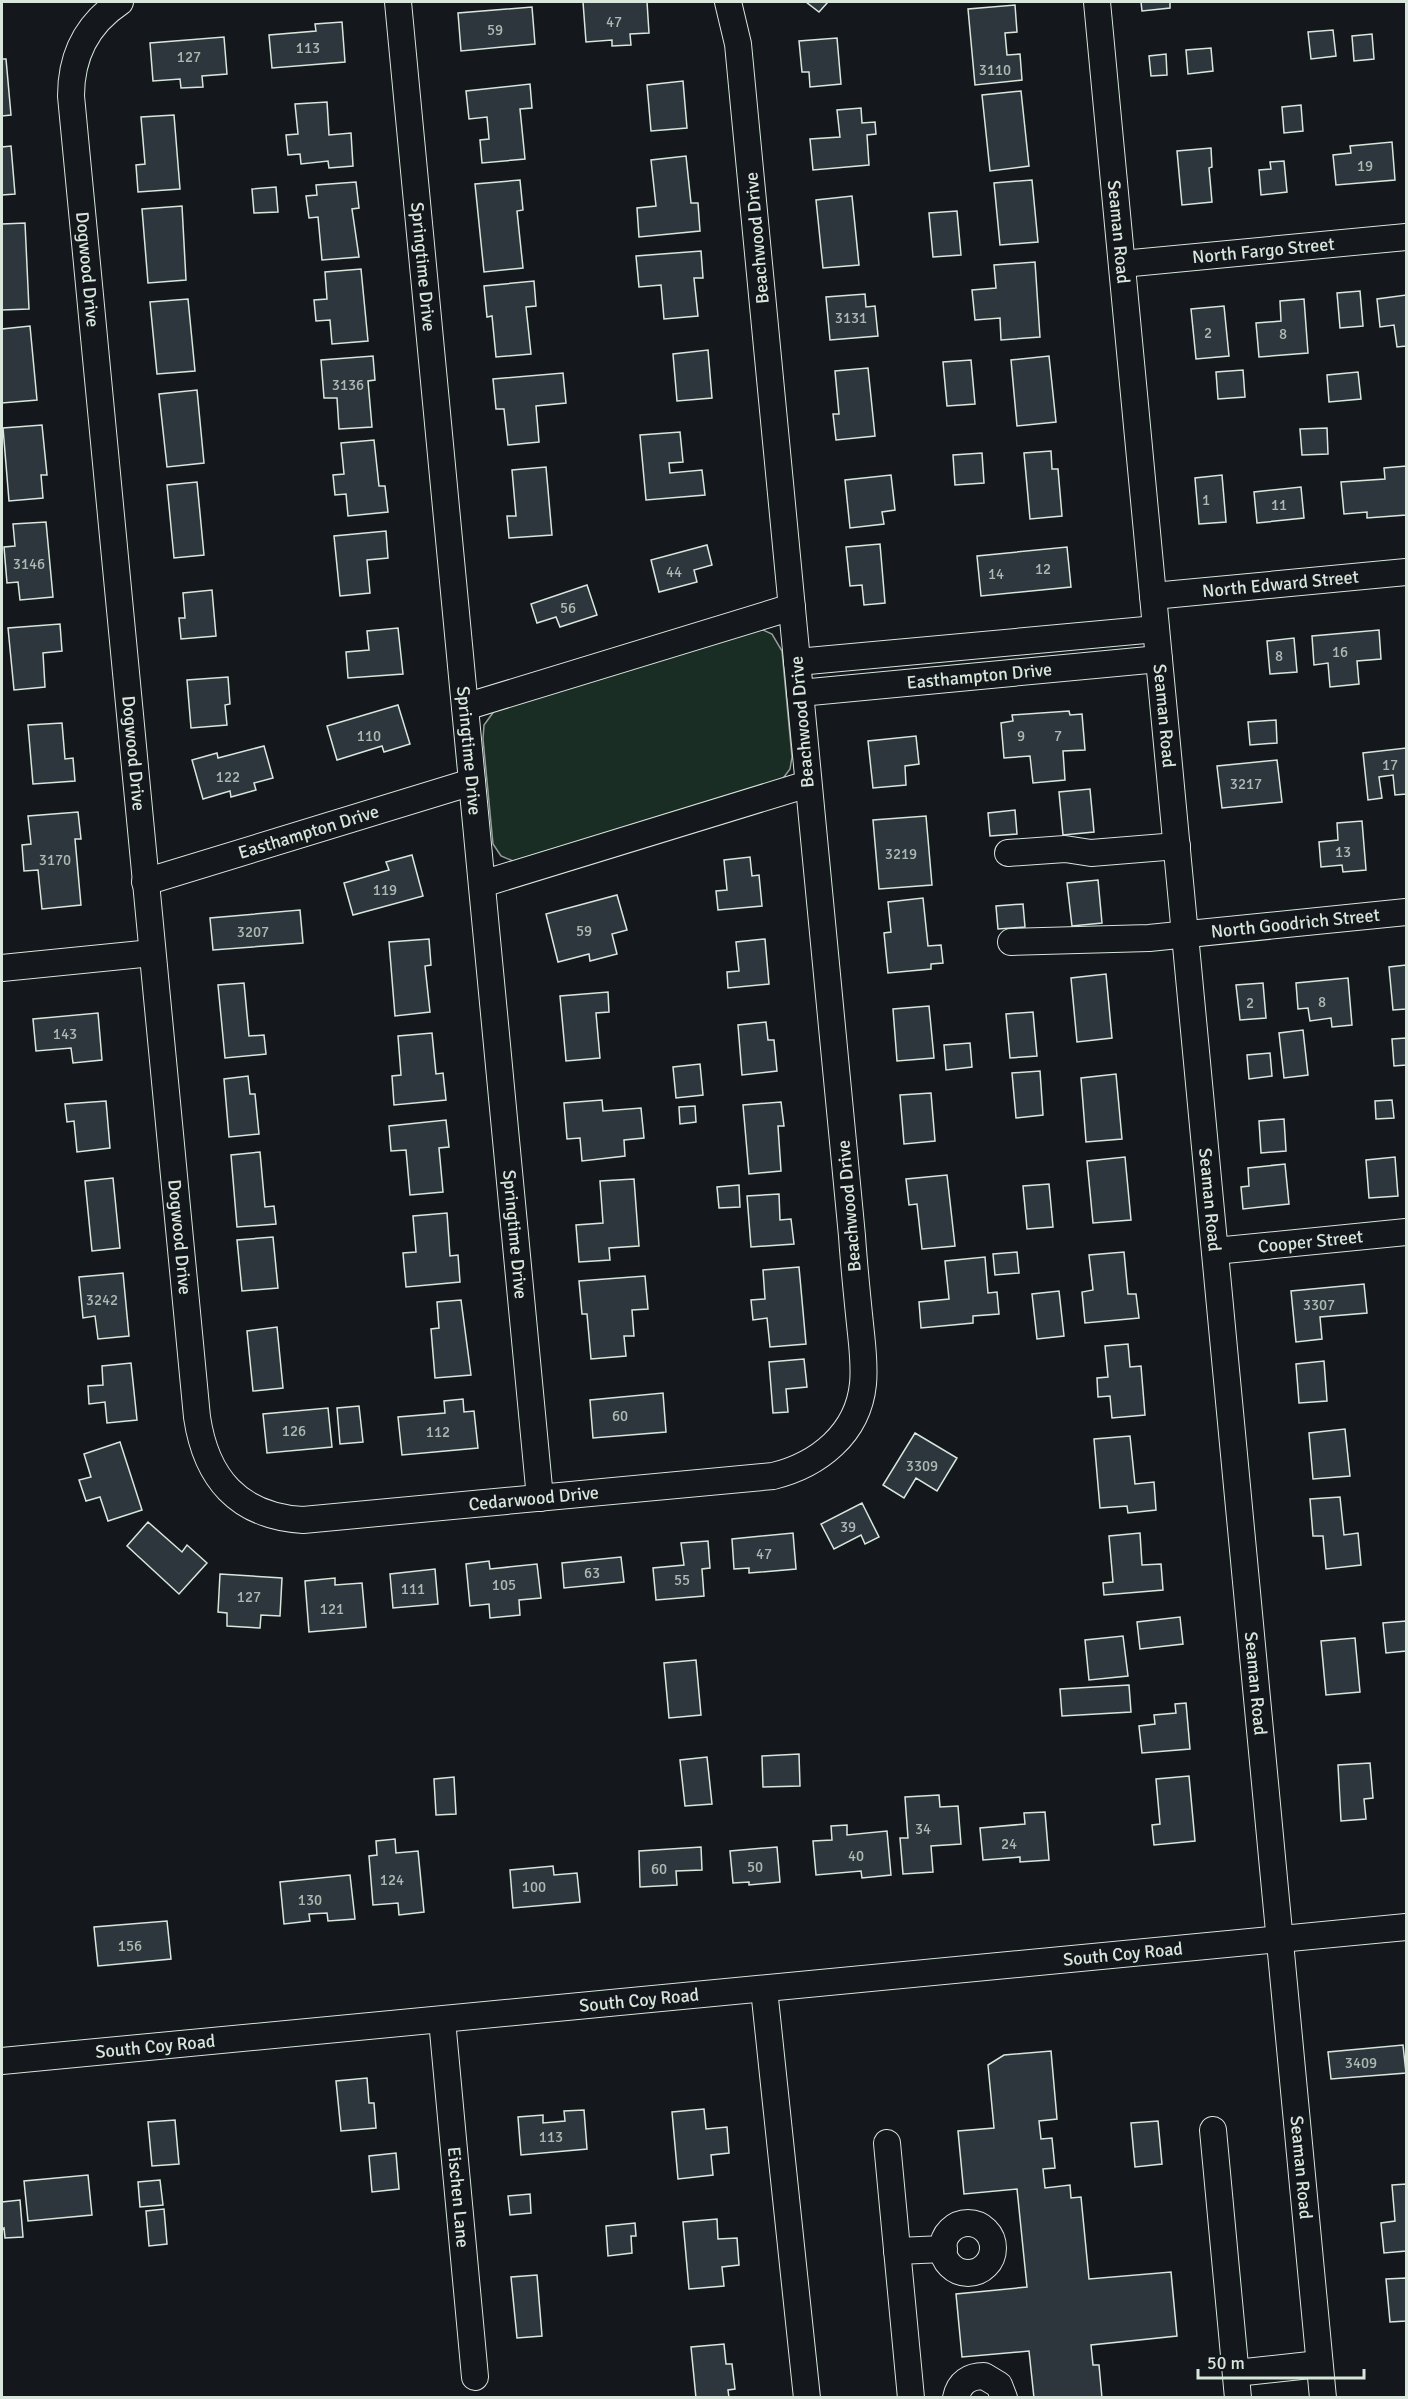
<svg xmlns="http://www.w3.org/2000/svg" width="1408" height="2399" viewBox="0 0 1408 2399" font-family="Signika,sans-serif">
  <style>
    .green { fill: #1a2d24; stroke: #939e99; stroke-width: 1.5 }
    .building { fill: #2c363c; stroke: #d8e6dc; stroke-width: 1.5 }
    .lines { fill: none; stroke-linecap: round; stroke-linejoin: round }
    .minor-casing { stroke: #d8e6dc; stroke-width: 28 }
    .minor { stroke: #14181c; stroke-width: 26 }
    .labels { text-anchor: middle; stroke-width: 4.5; stroke-linejoin: round; paint-order: stroke }
    .number-label { font-size: 15px; fill: #adbab4 }
    .street-label { font-size: 18px; fill: #d8e6dc; stroke: #14181c }
  </style>
  <rect width="100%" height="100%" fill="#14181c"/>
  <!-- green -->
  <path class="green" d="M761,629L772,634L782,651L792,757L790,769L781,781L513,861L501,856L493,844L483,739L484,725L495,710Z"/>
  <!-- building -->
  <path class="building" d="M583,2H647L649,33L630,34L631,45L612,46V40L586,42Z
    M806,2H828L819,12Z
    M1141,2H1170V8L1142,11Z
    M1015,5L1017,32L1005,33L1007,55L1020,54L1022,80L975,85L968,9Z
    M532,7L535,44L461,51L458,13Z
    M342,22L345,62L272,68L269,35L316,31L315,24Z
    M1333,30L1336,56L1311,59L1308,32Z
    M1372,34L1374,59L1354,61L1352,36Z
    M224,37L227,74L202,76L203,87L181,88L180,79L153,81L150,43Z
    M837,38L841,84L810,87L809,72H802L799,41Z
    M1211,48L1213,71L1188,74L1186,50Z
    M1166,54L1167,75L1151,76L1149,56Z
    M2,59H6L11,115L2,116Z
    M683,81L687,128L651,131L647,85Z
    M530,84L532,108L520,109L525,159L482,163L480,140L489,139L487,117L469,119L466,91Z
    M1021,91L1029,166L990,171L982,95Z
    M327,102L329,135L351,133L353,166L329,168L328,161L301,164L300,154L288,155L286,135L298,134L295,104Z
    M1301,105L1303,131L1284,133L1282,107Z
    M861,108L862,123L875,122L876,134L867,135L869,165L813,170L810,139L840,137L837,110Z
    M174,115L180,189L138,192L136,165L145,164L141,117Z
    M1392,142L1395,180L1336,185L1333,155L1351,153L1350,146Z
    M11,146L15,194L2,195V147Z
    M1211,148L1212,167L1209,168L1212,202L1182,205L1177,151Z
    M686,156L691,203H698L700,231L639,237L637,208L656,206L651,160Z
    M1284,161L1287,192L1261,195L1259,170L1271,169L1270,162Z
    M520,180L523,210L517,211L523,268L484,272L475,184Z
    M1032,180L1038,242L1000,245L994,183Z
    M356,182L359,208L352,209L359,257L322,260L318,217L309,218L306,196L317,195L316,185Z
    M276,187L278,212L254,213L252,189Z
    M852,196L859,265L823,268L816,200Z
    M182,206L186,280L148,283L142,209Z
    M957,211L961,255L933,257L929,213Z
    M25,223L29,309L2,310V224Z
    M701,251L703,278H694L698,316L664,319L661,285L639,287L636,256Z
    M1035,262L1040,337L1001,340L1000,318L975,320L972,290L996,288L994,265Z
    M361,269L368,341L332,344L330,320L316,321L314,300L327,299L325,272Z
    M534,281L536,306L526,307L531,354L496,357L492,316L487,317L484,286Z
    M1360,291L1363,326L1340,328L1337,293Z
    M865,294L866,307L875,306L878,336L830,340L826,297Z
    M1406,295V346L1397,347L1394,325L1380,327L1377,299Z
    M188,299L195,371L157,374L150,302Z
    M1304,299L1308,353L1259,357L1256,323L1281,321L1280,301Z
    M1224,306L1229,356L1196,359L1191,309Z
    M30,326L37,400L2,403V329Z
    M708,350L712,398L677,401L673,354Z
    M373,356L375,380L368,381L372,427L339,429L337,398H324L321,360Z
    M1049,356L1056,422L1017,426L1011,360Z
    M971,360L975,404L947,406L943,362Z
    M868,368L875,436L836,440L833,414H839L835,371Z
    M1243,370L1245,397L1218,399L1216,372Z
    M1358,372L1361,399L1329,402L1327,375Z
    M563,373L566,403L536,406L539,442L508,445L504,409H496L493,379Z
    M197,390L204,463L167,467L159,394Z
    M42,425L47,475H41L43,498L9,501L3,428Z
    M1327,428L1328,454L1302,455L1300,429Z
    M680,432L683,462L669,463L670,473L702,470L705,495L646,500L640,435Z
    M374,440L379,486H385L388,512L348,516L346,494L335,495L333,475L344,474L341,443Z
    M1051,451L1052,469H1058L1062,516L1030,519L1024,453Z
    M982,453L984,483L955,485L953,455Z
    M1406,466V515L1367,518V512L1344,514L1341,482L1385,479L1384,468Z
    M546,467L552,535L509,538L507,516H516L512,470Z
    M891,475L895,510L882,512L884,524L850,528L845,480Z
    M1222,475L1226,522L1199,524L1195,478Z
    M197,482L204,555L174,558L167,485Z
    M1301,487L1304,518L1257,523L1254,492Z
    M46,522L53,597L20,600L18,582L7,583L4,547L15,546L13,524Z
    M386,531L388,558L367,560L370,593L340,596L334,536Z
    M880,544L885,603L864,605L862,585L850,586L846,547Z
    M707,545L712,565L694,570L697,582L659,592L651,560Z
    M1067,547L1071,587L981,596L977,556Z
    M587,585L597,615L560,627L556,617L537,623L531,604Z
    M212,590L216,636L181,639L179,618H185L183,593Z
    M60,624L62,651L43,653L45,687L14,690L8,628Z
    M398,628L403,674L348,678L346,652L369,650L367,631Z
    M1379,630L1381,659L1357,661L1359,684L1330,687L1328,663L1314,665L1312,636Z
    M1294,638L1297,672L1270,674L1267,641Z
    M228,677L230,704L225,705L227,725L191,728L187,680Z
    M398,705L410,744L384,752L382,746L337,760L327,726Z
    M1069,711L1070,715L1082,714L1085,750L1063,751L1065,780L1033,783L1030,756L1004,758L1001,723L1013,721L1012,715Z
    M1276,720L1277,743L1250,745L1248,722Z
    M62,723L65,759L73,758L75,781L33,784L28,725Z
    M916,736L919,764L905,766L906,785L873,788L868,741Z
    M264,746L273,778L254,783L256,790L231,797L230,791L203,799L192,760L217,753L218,758Z
    M1406,748V794L1395,795L1393,775L1379,777L1382,798L1368,800L1363,753Z
    M1277,760L1282,802L1222,808L1217,766Z
    M1090,789L1094,832L1063,835L1059,792Z
    M1015,810L1017,834L990,836L988,813Z
    M78,812L81,839H75L81,905L42,909L38,870L24,871L22,845L31,844L28,816Z
    M926,816L932,885L879,889L873,820Z
    M1362,821L1366,870L1343,872L1342,865L1321,867L1319,842L1338,840L1337,823Z
    M412,855L423,896L353,915L344,883L389,870L386,862Z
    M750,857L752,876L759,875L762,906L718,910L716,891L727,890L724,860Z
    M1098,880L1102,923L1072,926L1067,883Z
    M617,895L627,930L612,934L617,954L590,961L589,954L558,962L546,914Z
    M923,898L928,946L941,945L943,963L931,964V969L888,973L884,933L891,932L888,902Z
    M1023,904L1025,927L998,929L996,906Z
    M300,910L303,943L213,950L210,918Z
    M429,939L431,965L425,966L430,1012L395,1016L389,942Z
    M765,939L769,984L728,988L727,972L739,971L736,942Z
    M1406,965V1009L1393,1010L1389,967Z
    M1106,974L1112,1038L1077,1042L1071,978Z
    M1348,978L1352,1025L1332,1027L1331,1018L1310,1021L1308,1008L1298,1009L1296,983Z
    M244,983L249,1036L264,1035L266,1054L225,1058L218,985Z
    M1263,983L1266,1018L1240,1020L1236,985Z
    M608,992L609,1012L596,1013L600,1058L566,1061L560,996Z
    M929,1006L934,1058L897,1061L893,1009Z
    M1033,1012L1037,1056L1010,1058L1006,1014Z
    M98,1013L102,1060L73,1063L71,1048L36,1051L33,1019Z
    M766,1022L768,1040H774L777,1071L742,1075L738,1025Z
    M1303,1030L1308,1075L1284,1078L1279,1033Z
    M432,1033L436,1074L443,1073L446,1100L394,1105L392,1076L401,1075L398,1036Z
    M1406,1038V1065L1394,1066L1392,1039Z
    M970,1043L972,1067L946,1070L944,1045Z
    M1270,1053L1272,1076L1249,1079L1247,1055Z
    M700,1064L703,1095L676,1098L673,1067Z
    M1040,1071L1043,1115L1016,1118L1012,1073Z
    M1116,1074L1122,1139L1086,1142L1081,1078Z
    M248,1076L250,1094H255L259,1134L229,1137L224,1079Z
    M931,1093L935,1141L904,1144L900,1095Z
    M602,1100L603,1111L641,1108L644,1138L624,1140L625,1156L582,1161L580,1138L567,1139L564,1103Z
    M1392,1100L1394,1118L1376,1119L1375,1101Z
    M106,1101L110,1148L77,1152L74,1121L67,1122L65,1104Z
    M781,1102L784,1126H778L781,1171L749,1174L743,1105Z
    M695,1106L696,1122L680,1124L679,1107Z
    M1284,1119L1286,1151L1261,1153L1259,1121Z
    M446,1120L449,1147L439,1148L443,1192L410,1195L406,1150L391,1151L389,1126Z
    M260,1152L265,1207L274,1206L276,1224L237,1227L231,1155Z
    M1125,1157L1131,1220L1093,1223L1087,1161Z
    M1395,1157L1398,1196L1369,1198L1366,1160Z
    M1285,1164L1289,1204L1243,1209L1241,1187L1249,1186L1248,1168Z
    M947,1175L955,1246L922,1249L917,1204L909,1205L906,1179Z
    M113,1178L120,1248L92,1251L85,1181Z
    M634,1179L639,1246L609,1248L610,1260L579,1262L576,1225L603,1223L600,1181Z
    M1049,1184L1053,1227L1027,1229L1023,1186Z
    M739,1185L740,1207L719,1208L717,1187Z
    M779,1194L780,1220L791,1219L794,1244L751,1247L747,1196Z
    M447,1213L450,1256L458,1255L460,1282L406,1287L403,1253L416,1252L413,1216Z
    M273,1237L278,1288L242,1291L237,1240Z
    M1017,1252L1019,1273L995,1275L993,1254Z
    M1124,1252L1128,1294H1136L1139,1318L1085,1323L1082,1292L1093,1290L1089,1255Z
    M985,1257L988,1293L997,1292L999,1314L973,1316V1323L921,1328L919,1302L949,1299L945,1261Z
    M799,1267L806,1344L770,1347L767,1318L753,1320L751,1300L765,1299L763,1270Z
    M123,1273L129,1336L98,1339L95,1316L83,1318L79,1277Z
    M645,1276L648,1309L632,1310L634,1336H624L626,1356L591,1359L587,1314H582L579,1281Z
    M1364,1284L1367,1313L1320,1317L1322,1339L1296,1342L1291,1291Z
    M1059,1291L1064,1336L1037,1339L1032,1294Z
    M461,1300L471,1375L435,1378L431,1329L439,1328L437,1302Z
    M277,1327L283,1388L253,1391L247,1331Z
    M1128,1344L1130,1367L1141,1366L1145,1415L1112,1418L1110,1396L1098,1397L1097,1378L1108,1377L1105,1346Z
    M804,1359L807,1387L786,1389L788,1412L773,1413L769,1362Z
    M1324,1361L1327,1401L1299,1403L1296,1364Z
    M131,1363L137,1420L107,1423L105,1402L89,1404L88,1386L103,1385L102,1366Z
    M663,1393L666,1432L593,1438L590,1400Z
    M463,1399L464,1412L474,1411L478,1448L402,1455L398,1417L445,1413L444,1401Z
    M359,1406L363,1442L340,1444L337,1408Z
    M328,1408L332,1447L267,1453L263,1414Z
    M1345,1429L1350,1476L1313,1479L1309,1433Z
    M915,1433L957,1458L937,1491L916,1478L904,1498L883,1485Z
    M1130,1436L1135,1484L1154,1482L1156,1510L1128,1513L1127,1506L1100,1508L1094,1439Z
    M120,1442L142,1510L108,1521L100,1497L86,1501L79,1480L91,1477L84,1454Z
    M1340,1497L1344,1535L1358,1533L1361,1565L1326,1569L1323,1536H1313L1310,1499Z
    M862,1503L879,1537L865,1544L861,1535L834,1549L821,1524Z
    M148,1522L182,1552L187,1545L207,1563L179,1594L127,1546Z
    M793,1533L796,1569L749,1573V1568L734,1569L732,1539Z
    M1140,1533L1142,1565L1161,1564L1163,1590L1104,1595L1103,1583L1113,1582L1109,1536Z
    M708,1541L710,1568L702,1569L704,1596L656,1600L653,1568L684,1565L681,1543Z
    M621,1557L624,1582L564,1588L562,1563Z
    M489,1561L490,1569L537,1564L541,1598L519,1600L520,1615L490,1618L489,1604L470,1606L466,1564Z
    M435,1569L438,1604L393,1608L390,1574Z
    M220,1574L282,1578L280,1616L261,1615L260,1628L227,1626V1613L218,1612Z
    M335,1578V1585L362,1583L366,1627L309,1632L305,1581Z
    M1180,1617L1183,1644L1140,1649L1137,1622Z
    M1406,1621V1651L1386,1653L1383,1623Z
    M1123,1636L1128,1676L1089,1680L1085,1640Z
    M1355,1638L1360,1692L1326,1695L1321,1641Z
    M696,1660L701,1715L669,1718L664,1663Z
    M1129,1685L1131,1712L1062,1716L1060,1689Z
    M1186,1703L1190,1749L1142,1753L1139,1726L1155,1724L1154,1715L1176,1713L1175,1704Z
    M799,1754L800,1786L763,1787L762,1756Z
    M707,1757L712,1804L685,1806L680,1760Z
    M1370,1763L1373,1798L1364,1799L1366,1819L1341,1821L1338,1765Z
    M1189,1776L1195,1841L1154,1845L1152,1825L1160,1824L1156,1779Z
    M454,1777L456,1814L436,1815L434,1779Z
    M939,1795L940,1807L958,1806L961,1844L931,1846L933,1872L903,1874L900,1838H908L905,1797Z
    M1045,1812L1049,1860L1020,1862V1857L983,1860L980,1828L1025,1824L1024,1813Z
    M847,1825V1835L887,1831L891,1875L862,1878L861,1871L816,1875L813,1841L832,1840L831,1826Z
    M395,1839L396,1853L418,1851L424,1912L399,1915L398,1903L373,1905L369,1856L377,1855L376,1841Z
    M701,1847L702,1870L676,1871L677,1885L640,1887L639,1851Z
    M777,1847L780,1882L749,1885V1882L733,1883L730,1851Z
    M553,1866L554,1875L577,1873L580,1902L513,1908L510,1870Z
    M350,1875L355,1919L328,1921L327,1913L309,1914L310,1921L284,1924L280,1882Z
    M167,1921L171,1959L98,1966L94,1927Z
    M1403,2045L1406,2073L1331,2079L1328,2052Z
    M1051,2051L1057,2119L1039,2121L1041,2139L1052,2138L1055,2168L1043,2169L1045,2188L1070,2185L1071,2198L1081,2197L1089,2279L1171,2272L1177,2336L1091,2345L1093,2365H1099L1102,2398H1034L1029,2351L962,2357L956,2294L1027,2287L1017,2189L964,2194L958,2131L994,2128L988,2065L1004,2055Z
    M367,2078L369,2103H374L376,2128L341,2131L336,2081Z
    M704,2109L706,2129L727,2127L729,2153L711,2155L713,2175L678,2179L672,2112Z
    M584,2110L587,2149L521,2155L518,2117L543,2115V2123L565,2121L564,2111Z
    M175,2120L179,2164L152,2166L148,2122Z
    M1158,2121L1162,2164L1135,2167L1131,2123Z
    M396,2153L399,2189L372,2192L369,2156Z
    M88,2175L92,2215L28,2221L24,2181Z
    M160,2180L163,2205L140,2207L138,2182Z
    M1406,2184V2251L1384,2253L1381,2223L1395,2221L1392,2185Z
    M530,2194L531,2213L510,2215L508,2196Z
    M20,2200L23,2237L5,2238L4,2228L2,2229V2202Z
    M164,2209L167,2244L149,2246L146,2211Z
    M717,2219L718,2239L737,2238L739,2265L722,2267L724,2286L689,2289L683,2222Z
    M635,2223L636,2236H631L632,2253L608,2256L606,2226Z
    M537,2275L542,2336L517,2338L511,2277Z
    M1406,2278V2321L1390,2322L1386,2279Z
    M724,2344L726,2364H732L735,2389L728,2390L729,2398H696L691,2347Z"/>
  <g class="lines">
    <!-- minor casing -->
    <g class="minor-casing">
      <g id="minor">
        <path id="s1" d="M120,2C87,24 71,56 71,96L197,1417C206,1478 238,1516 303,1520L773,1476C818,1465 858,1434 863,1384C865,1364 862,1344 860,1324C857,1295 854,1266 852,1236L738,44L728,2"/>
        <path id="s2" d="M398,2L540,1498"/>
        <path id="s3" d="M1097,2L1323,2398"/>
        <path id="s4" d="M1122,264L1406,237"/>
        <path id="s5" d="M1153,596L1406,572"/>
        <path d="M797,662L1156,629"/>
        <path id="s6" d="M800,693L1159,659"/>
        <path d="M465,707L792,607"/>
        <path d="M1008,853L1065,849L1091,853L1177,846"/>
        <path id="s7" d="M145,882L472,782"/>
        <path d="M482,884L808,784"/>
        <path id="s8" d="M1011,942L1149,938L1406,912"/>
        <path d="M2,968L152,953"/>
        <path id="s9" d="M1215,1251L1406,1232"/>
        <path d="M764,1989L807,2398"/>
        <path id="s10" d="M442,2020L475,2377"/>
        <path id="s11" d="M2,2061L1406,1927"/>
        <path d="M1213,2130L1238,2398"/>
        <path d="M887,2143L911,2398"/>
        <circle cx="968" cy="2248" r="25"/>
        <path d="M897,2251L944,2249"/>
        <path d="M1236,2373L1319,2364"/>
        <path d="M956,2398C959,2382 970,2376 984,2376L999,2385L1004,2398"/>
      </g>
    </g>
    <!-- minor -->
    <use href="#minor" class="minor"/>
  </g>
  <g class="labels">
    <!-- number labels -->
    <g class="number-label">
      <text x="614" y="27">47</text>
      <text x="495" y="35">59</text>
      <text x="308" y="53">113</text>
      <text x="189" y="62">127</text>
      <text x="995" y="75">3110</text>
      <text x="1365" y="171">19</text>
      <text x="851" y="323">3131</text>
      <text x="1208" y="338">2</text>
      <text x="1283" y="339">8</text>
      <text x="348" y="390">3136</text>
      <text x="1206" y="505">1</text>
      <text x="1279" y="510">11</text>
      <text x="29" y="569">3146</text>
      <text x="1043" y="574">12</text>
      <text x="674" y="577">44</text>
      <text x="996" y="579">14</text>
      <text x="568" y="613">56</text>
      <text x="1340" y="657">16</text>
      <text x="1279" y="661">8</text>
      <text x="369" y="741">110</text>
      <text x="1021" y="741">9</text>
      <text x="1058" y="741">7</text>
      <text x="1390" y="770">17</text>
      <text x="228" y="782">122</text>
      <text x="1246" y="789">3217</text>
      <text x="1343" y="857">13</text>
      <text x="901" y="859">3219</text>
      <text x="55" y="865">3170</text>
      <text x="385" y="895">119</text>
      <text x="584" y="936">59</text>
      <text x="253" y="937">3207</text>
      <text x="1322" y="1007">8</text>
      <text x="1250" y="1008">2</text>
      <text x="65" y="1039">143</text>
      <text x="102" y="1305">3242</text>
      <text x="1319" y="1310">3307</text>
      <text x="620" y="1421">60</text>
      <text x="294" y="1436">126</text>
      <text x="438" y="1437">112</text>
      <text x="922" y="1471">3309</text>
      <text x="848" y="1532">39</text>
      <text x="764" y="1559">47</text>
      <text x="592" y="1578">63</text>
      <text x="682" y="1585">55</text>
      <text x="504" y="1590">105</text>
      <text x="413" y="1594">111</text>
      <text x="249" y="1602">127</text>
      <text x="332" y="1614">121</text>
      <text x="923" y="1834">34</text>
      <text x="1009" y="1849">24</text>
      <text x="856" y="1861">40</text>
      <text x="755" y="1872">50</text>
      <text x="659" y="1874">60</text>
      <text x="392" y="1885">124</text>
      <text x="534" y="1892">100</text>
      <text x="310" y="1905">130</text>
      <text x="130" y="1951">156</text>
      <text x="1361" y="2068">3409</text>
      <text x="551" y="2142">113</text>
    </g>
    <!-- street labels -->
    <g class="street-label">
      <text dy="6" stroke="none"><textPath href="#s3" startOffset="231">Seaman Road</textPath></text>
      <text transform="translate(757 238) rotate(-95)" y="6">Beachwood Drive</text>
      <text dy="6" stroke="none"><textPath href="#s4" startOffset="142">North Fargo Street</textPath></text>
      <text dy="6" stroke="none"><textPath href="#s2" startOffset="266">Springtime Drive</textPath></text>
      <text dy="6" stroke="none"><textPath href="#s1" startOffset="285">Dogwood Drive</textPath></text>
      <text dy="6" stroke="none"><textPath href="#s5" startOffset="128">North Edward Street</textPath></text>
      <text dy="6" stroke="none"><textPath href="#s6" startOffset="180">Easthampton Drive</textPath></text>
      <text dy="6" stroke="none"><textPath href="#s3" startOffset="717">Seaman Road</textPath></text>
      <text transform="translate(802 722) rotate(-95)" y="6">Beachwood Drive</text>
      <text dy="6" stroke="none"><textPath href="#s2" startOffset="752">Springtime Drive</textPath></text>
      <text dy="6" stroke="none"><textPath href="#s1" startOffset="771">Dogwood Drive</textPath></text>
      <text dy="6" stroke="none"><textPath href="#s7" startOffset="171">Easthampton Drive</textPath></text>
      <text dy="6" stroke="none"><textPath href="#s8" startOffset="285">North Goodrich Street</textPath></text>
      <text dy="6" stroke="none"><textPath href="#s3" startOffset="1203">Seaman Road</textPath></text>
      <text transform="translate(849 1206) rotate(-95)" y="6">Beachwood Drive</text>
      <text dy="6" stroke="none"><textPath href="#s2" startOffset="1238">Springtime Drive</textPath></text>
      <text dy="6" stroke="none"><textPath href="#s1" startOffset="1257">Dogwood Drive</textPath></text>
      <text dy="6" stroke="none"><textPath href="#s9" startOffset="96">Cooper Street</textPath></text>
      <text dy="6" stroke="none"><textPath href="#s1" startOffset="1832">Cedarwood Drive</textPath></text>
      <text dy="6" stroke="none"><textPath href="#s3" startOffset="1689">Seaman Road</textPath></text>
      <text dy="6" stroke="none"><textPath href="#s11" startOffset="1126">South Coy Road</textPath></text>
      <text dy="6" stroke="none"><textPath href="#s11" startOffset="640">South Coy Road</textPath></text>
      <text dy="6" stroke="none"><textPath href="#s11" startOffset="154">South Coy Road</textPath></text>
      <text dy="6" stroke="none"><textPath href="#s3" startOffset="2175">Seaman Road</textPath></text>
      <text dy="6" stroke="none"><textPath href="#s10" startOffset="178">Eischen Lane</textPath></text>
    </g>
  </g>
  <!-- border -->
  <rect width="1408" height="2399" fill="none" stroke="#d8e6dc" stroke-width="6"/>
  <!-- scale -->
  <path d="M1198 2369v9h166v-9" fill="none" stroke="#d8e6dc" stroke-width="3"/>
  <text x="1207" y="2369" font-size="18" fill="#d8e6dc" stroke="#14181c" stroke-width="4.5" paint-order="stroke">50 m</text>
</svg>
